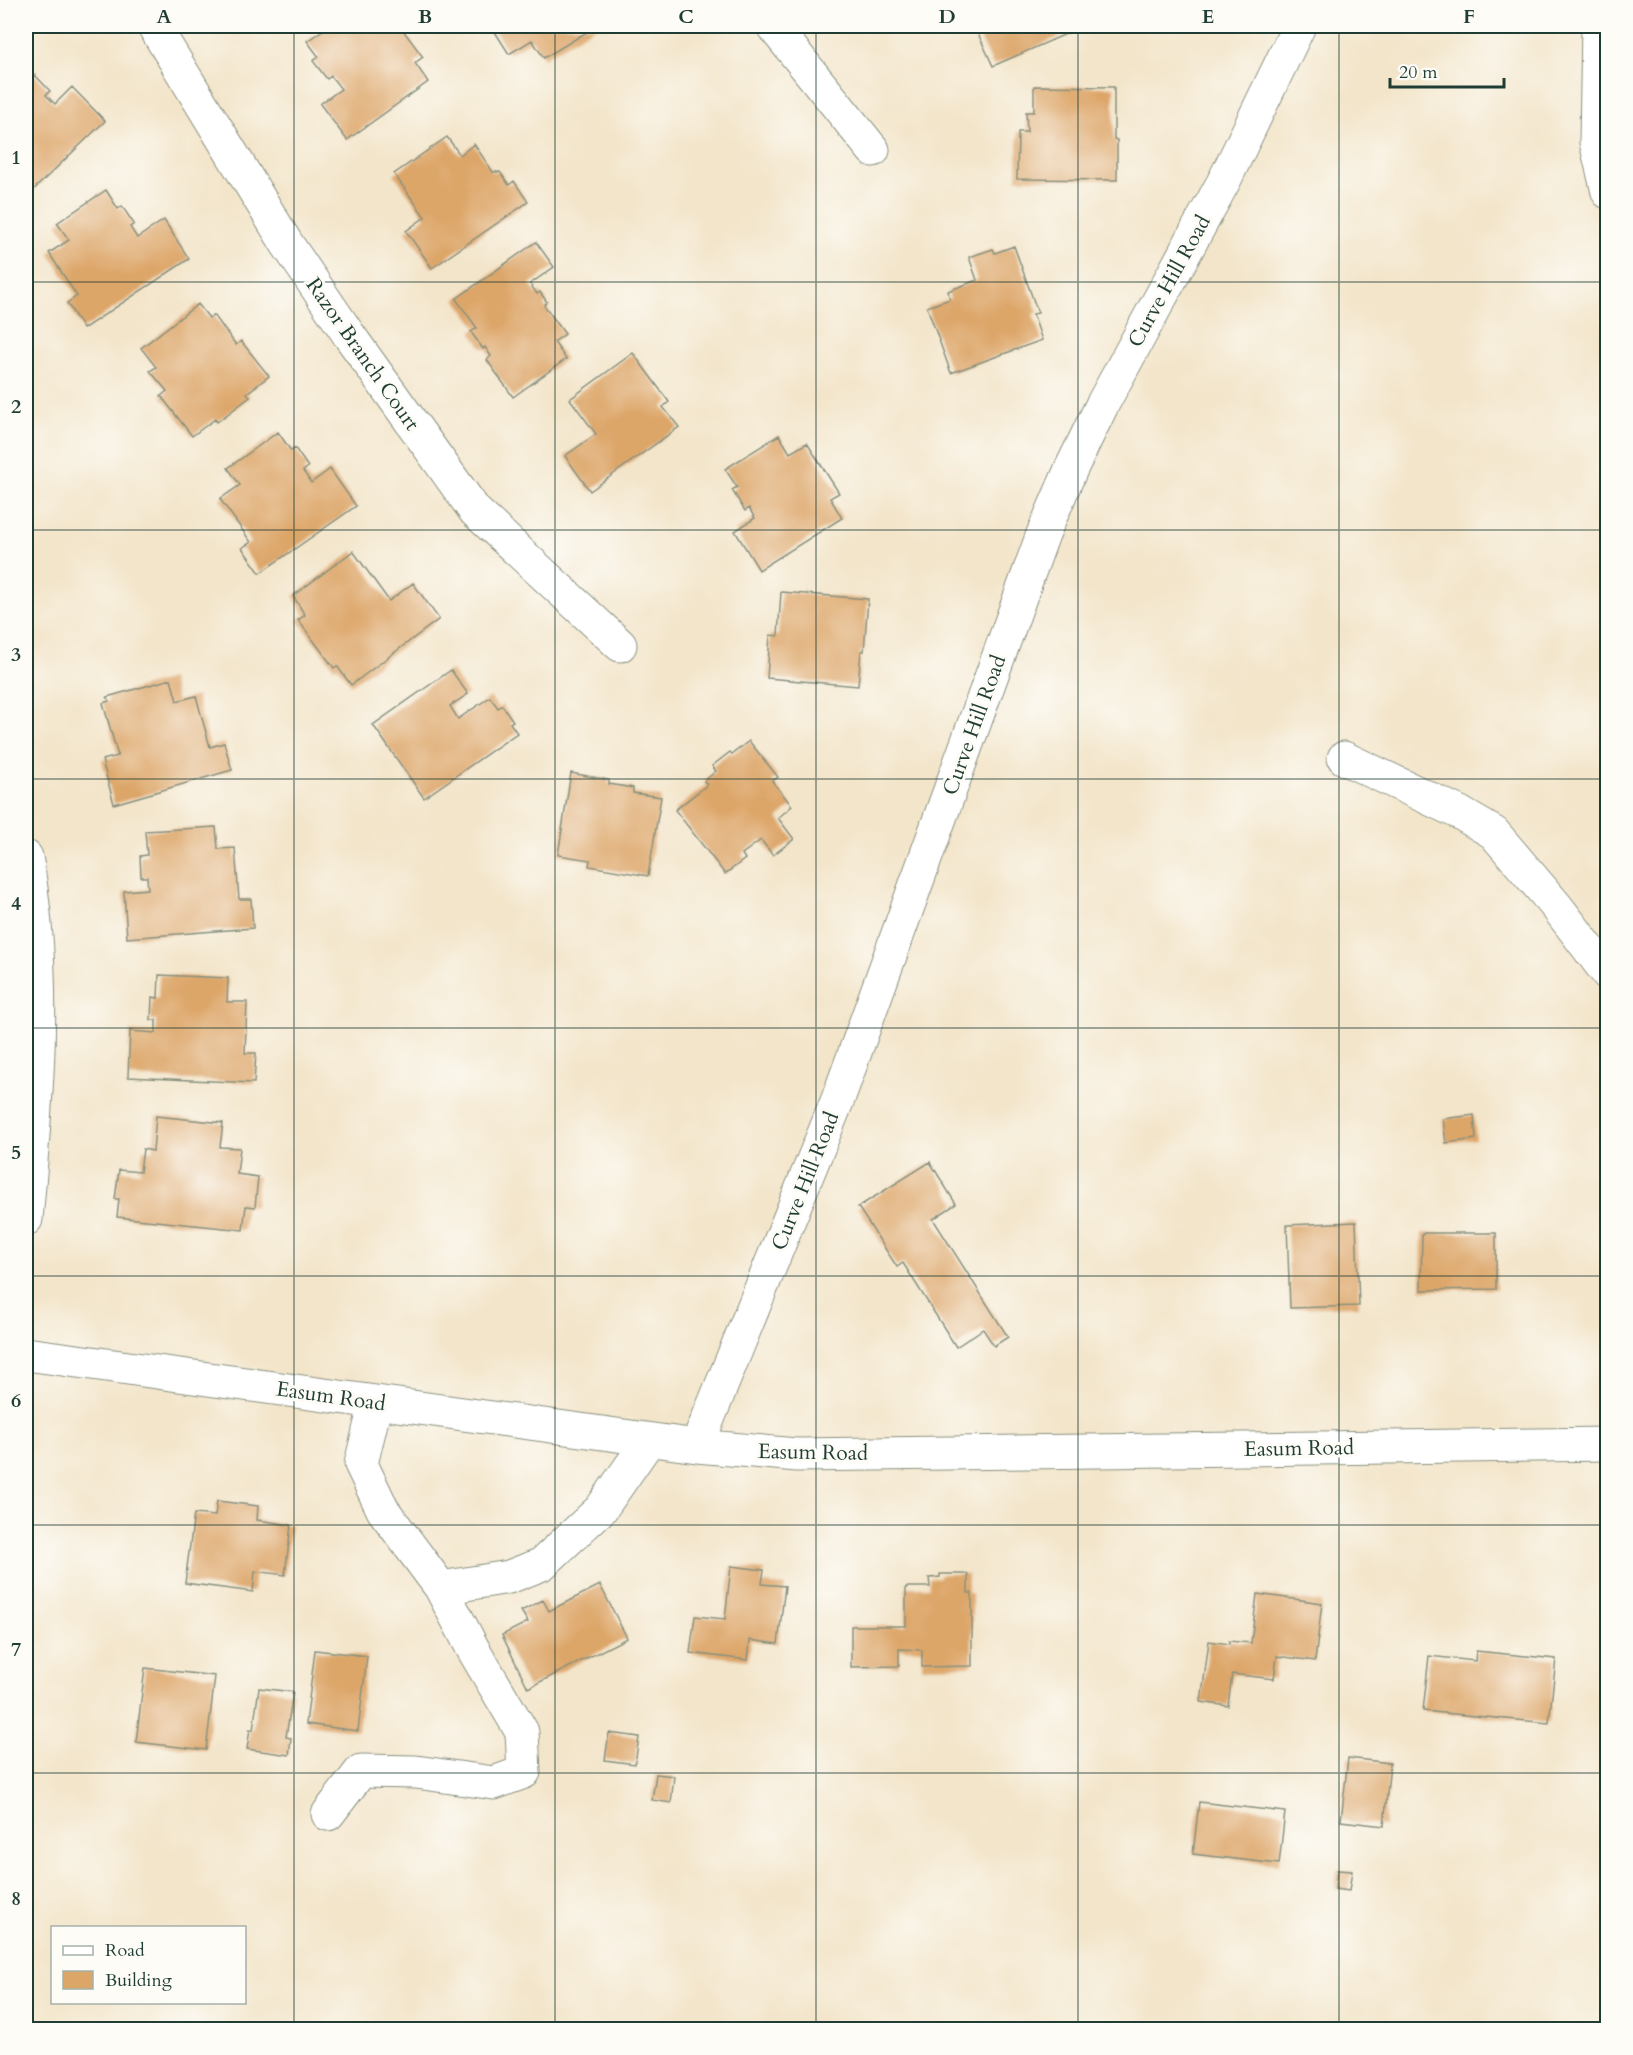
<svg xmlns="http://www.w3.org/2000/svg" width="1633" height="2055" viewBox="0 0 1633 2055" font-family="Cardo,serif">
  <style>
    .building { fill: #dda669 }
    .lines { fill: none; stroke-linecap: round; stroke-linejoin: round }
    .minor-casing { stroke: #89917f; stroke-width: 35 }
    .minor { stroke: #fff; stroke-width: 33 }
    .grid { fill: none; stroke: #1f3d34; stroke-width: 1.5; stroke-opacity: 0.55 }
    .labels { text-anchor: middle; stroke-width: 6; stroke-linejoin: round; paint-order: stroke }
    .street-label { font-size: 21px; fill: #1f3d34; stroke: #fdfcf7 }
    .neatline { fill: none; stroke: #1f3d34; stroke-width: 2 }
    .grid-label { font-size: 20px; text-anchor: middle; font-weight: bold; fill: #1f3d34 }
  </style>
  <rect width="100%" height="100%" fill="#fdfcf7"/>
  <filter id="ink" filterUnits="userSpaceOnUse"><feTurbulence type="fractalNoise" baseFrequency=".0167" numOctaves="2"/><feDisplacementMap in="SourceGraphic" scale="12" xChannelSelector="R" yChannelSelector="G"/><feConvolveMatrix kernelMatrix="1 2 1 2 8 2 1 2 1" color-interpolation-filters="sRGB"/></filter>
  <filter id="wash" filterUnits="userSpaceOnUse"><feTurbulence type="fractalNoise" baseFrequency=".008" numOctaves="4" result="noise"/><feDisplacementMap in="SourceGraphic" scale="24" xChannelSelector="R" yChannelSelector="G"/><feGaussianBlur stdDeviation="1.35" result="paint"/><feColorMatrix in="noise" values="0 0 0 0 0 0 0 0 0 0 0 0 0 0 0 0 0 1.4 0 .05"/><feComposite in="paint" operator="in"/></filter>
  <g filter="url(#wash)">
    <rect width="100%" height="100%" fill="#f3e5ca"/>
    <g id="blocks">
      <!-- building -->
      <path class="building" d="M329,26H400L423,57L415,63L428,82L347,140L320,104L341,89L331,76L327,79L313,61L319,57L307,41Z
        M494,26H597L544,58L532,40L509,54L492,27Z
        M978,26H1084L993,66L975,27Z
        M26,73L31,79L35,75L50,91L46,95L55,104L72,87L105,121L26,197Z
        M1034,86L1114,87V139L1117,140V180L1017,179L1018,132H1027L1026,112H1034Z
        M447,137L460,155L474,144L493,172H500L509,185L514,181L528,202L432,268L406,231L425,217L394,174Z
        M106,190L118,209L122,206L134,224L130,227L137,238L164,220L189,259L83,329L67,303L77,296L49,253L69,240L57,223Z
        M536,242L554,267L530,284L537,294L540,292L547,302L544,305L565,334L554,342L566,359L513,397L487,360L491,356L485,347L483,349L471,332L477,328L456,299Z
        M1014,246L1038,313L1033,314L1042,340L951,373L927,307L950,299L948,291L977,280L969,257L993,249L995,253Z
        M198,304L209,318L214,315L236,345L241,341L269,376L247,393L250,397L217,422L215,419L192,436L161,396L167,391L150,371L156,367L141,348Z
        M633,353L669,402L663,407L679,427L590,491L565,456L596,434L570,399Z
        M278,432L291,451L295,448L308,467L303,471L311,483L330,469L356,506L260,573L242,548L251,542L220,499L240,485L228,468Z
        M779,435L790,453L807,443L839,493L830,498L842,518L759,570L735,531L755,518L749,508L745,511L732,490L737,487L725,469Z
        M353,551L389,601L413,583L439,619L351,685L337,666L334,668L298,620L305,615L293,596Z
        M781,592L868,599L864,651H861L858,686L767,678L770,635L778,636Z
        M451,670L468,694L450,706L458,719L490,697L498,708L502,705L513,721L510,723L517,733L424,798L373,725Z
        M171,679L177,701L196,696L210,747L224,743L232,770L114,804L102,760L118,756L103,703L109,701L107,697Z
        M749,741L778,777L772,781L792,806L778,818L794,839L773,855L761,840L742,854L745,859L725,874L675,810L707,785L704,781L716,771L712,766L730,752L732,754Z
        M571,773L609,780V784L633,788V793L661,797L648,876L589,866L590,860L558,855Z
        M216,827L218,849L235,848L239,899H251L253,928L127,938L124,891L148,889L147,877H141L140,856L147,855L145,831Z
        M159,975L228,978L227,1002H247L245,1053H256L254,1083L128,1077L130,1031L156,1033V1020H151L152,997L158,998Z
        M1474,1115L1476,1139L1446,1143L1443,1119Z
        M156,1116L223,1123L220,1147L240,1148L237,1174L258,1177L255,1207L246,1206L243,1230L117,1217L119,1199H115L119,1170L140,1172L143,1149L153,1151Z
        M930,1162L956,1204L933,1219L1008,1337L994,1346L983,1329L956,1347L903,1263L897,1267L858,1207Z
        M1356,1222L1359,1306L1290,1308L1287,1225Z
        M1422,1233H1496V1289L1421,1290Z
        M217,1501L258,1506L257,1520L291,1525L285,1575L255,1571L253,1592L185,1583L194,1514L215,1516Z
        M731,1566L764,1570L762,1584L785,1586L778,1644L750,1640L748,1660L690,1653L695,1616L725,1619Z
        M940,1574H968V1593H972V1666L922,1667V1650L899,1649V1666L851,1667V1626H906V1587H930L929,1578L940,1577Z
        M600,1585L627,1638L528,1688L502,1635L528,1622L521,1611L543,1600L549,1611Z
        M1257,1594L1322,1603L1315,1661L1277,1656L1274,1679L1232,1674L1228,1706L1201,1702L1209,1641L1229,1644V1641L1251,1643Z
        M315,1650L367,1656L358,1731L306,1724Z
        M1476,1651L1556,1659L1549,1723L1423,1711L1429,1656L1475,1661Z
        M145,1668L215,1676L206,1750L136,1742Z
        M259,1688L293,1692L286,1737L291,1738L289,1755L247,1749L250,1729L253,1730Z
        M609,1733L639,1737L635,1764L605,1760Z
        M1348,1758L1390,1763L1384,1826L1341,1821Z
        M656,1774L674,1776L671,1803L652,1800Z
        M1199,1802L1285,1812L1279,1864L1193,1854Z
        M1337,1870L1352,1871L1349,1891L1335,1889Z"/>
    </g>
  </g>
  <g filter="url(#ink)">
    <use href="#blocks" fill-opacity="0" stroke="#89917f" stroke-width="1.5"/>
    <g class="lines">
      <!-- minor casing -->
      <g class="minor-casing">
        <path id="minor" d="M154,26L287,244L349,335L475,511L620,645
          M773,26L873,150
          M1598,26L1596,142L1608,192
          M1344,758L1460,813L1494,833L1557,907L1608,974
          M26,857C48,977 37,1098 26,1219
          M26,1354L697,1446L797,1455L1608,1444
          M697,1446L838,1099L1043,534L1071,469L1102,405L1225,179L1299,26
          M441,1588L509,1577L542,1564L601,1509L649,1440
          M328,1814L361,1771L416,1772L494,1783L524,1772L522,1732L473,1649L441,1588L383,1510L361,1464L376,1402"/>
      </g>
      <!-- minor -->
      <use href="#minor" class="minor"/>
    </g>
  </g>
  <!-- grid -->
  <path class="grid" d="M294,26V2030M555,26V2030M816,26V2030M1078,26V2030M1339,26V2030M26,282H1608M26,530H1608M26,779H1608M26,1028H1608M26,1276H1608M26,1525H1608M26,1773H1608"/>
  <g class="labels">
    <!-- street labels -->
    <g class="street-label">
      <text transform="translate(1169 281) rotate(-61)" y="7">Curve Hill Road</text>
      <text transform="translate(363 354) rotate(55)" y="7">Razor Branch Court</text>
      <text transform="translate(974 725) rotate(-70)" y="7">Curve Hill Road</text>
      <text transform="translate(805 1181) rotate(-68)" y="7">Curve Hill Road</text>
      <text transform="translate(331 1396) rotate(8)" y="7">Easum Road</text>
      <text transform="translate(1299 1448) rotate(-1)" y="7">Easum Road</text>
      <text transform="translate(813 1452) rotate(1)" y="7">Easum Road</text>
    </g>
  </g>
  <!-- margin -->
  <rect width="1633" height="2055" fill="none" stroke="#fdfcf7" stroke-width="66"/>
  <!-- legend -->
  <rect x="51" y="1926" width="195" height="78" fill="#fdfcf7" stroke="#a4b0a9" stroke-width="1.5"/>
  <rect x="63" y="1946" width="30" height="9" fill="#ffffff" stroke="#a4b0a9" stroke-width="1.5"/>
  <text x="105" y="1956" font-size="18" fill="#1f3d34">Road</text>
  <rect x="63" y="1971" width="30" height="18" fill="#dda669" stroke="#a4b0a9" stroke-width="1.5"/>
  <text x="105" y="1986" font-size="18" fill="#1f3d34">Building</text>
  <!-- scale -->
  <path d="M1390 78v9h114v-9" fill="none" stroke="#1f3d34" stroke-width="3"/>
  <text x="1399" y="78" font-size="18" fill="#1f3d34" stroke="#fdfcf7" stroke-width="4.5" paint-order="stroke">20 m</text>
  <rect x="33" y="33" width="1567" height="1989" class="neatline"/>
  <g class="grid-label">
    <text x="164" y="23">A</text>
    <text x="425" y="23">B</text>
    <text x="686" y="23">C</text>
    <text x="947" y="23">D</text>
    <text x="1208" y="23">E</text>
    <text x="1469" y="23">F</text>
    <text x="16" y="164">1</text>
    <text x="16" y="413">2</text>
    <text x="16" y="661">3</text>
    <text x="16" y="910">4</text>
    <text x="16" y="1159">5</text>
    <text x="16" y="1407">6</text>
    <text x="16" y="1656">7</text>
    <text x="16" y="1905">8</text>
  </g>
</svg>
